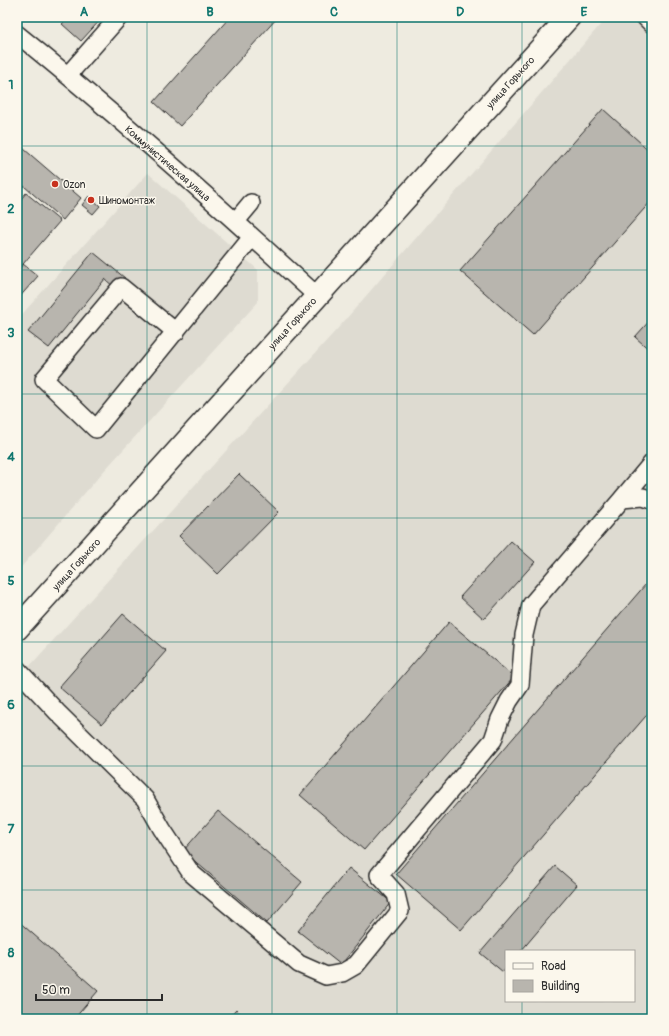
<svg xmlns="http://www.w3.org/2000/svg" width="669" height="1036" viewBox="0 0 669 1036" font-family="Pangolin,sans-serif">
  <style>
    .built { fill: #dedbd1; fill-rule: evenodd }
    .building { fill: #b8b5ae; stroke: #2b2b2b }
    .lines { fill: none; stroke-linecap: round; stroke-linejoin: round }
    .minor-casing { stroke: #2b2b2b; stroke-width: 20 }
    .major-casing { stroke: #2b2b2b; stroke-width: 25 }
    .minor { stroke: #fbf7ec; stroke-width: 17 }
    .major { stroke: #fbf7ec; stroke-width: 22 }
    .grid { fill: none; stroke: #0f766e; stroke-width: 1; stroke-opacity: 0.55 }
    .poi-dot { fill: #c8321e; stroke: #fbf7ec; stroke-width: 1.5 }
    .labels { text-anchor: middle; stroke-width: 3; stroke-linejoin: round; paint-order: stroke }
    .street-label { font-size: 10px; fill: #2b2b2b; stroke: #fbf7ec }
    .poi-label { font-size: 10px; fill: #2b2b2b; stroke: #fbf7ec; text-anchor: start }
    .neatline { fill: none; stroke: #0f766e; stroke-width: 1.5 }
    .grid-label { font-size: 13px; text-anchor: middle; font-weight: bold; fill: #0f766e }
  </style>
  <rect width="100%" height="100%" fill="#eeebe0"/>
  <filter id="ink" filterUnits="userSpaceOnUse"><feTurbulence type="fractalNoise" baseFrequency=".025" numOctaves="2"/><feDisplacementMap in="SourceGraphic" scale="8" xChannelSelector="R" yChannelSelector="G"/><feConvolveMatrix kernelMatrix="1 2 1 2 8 2 1 2 1" color-interpolation-filters="sRGB"/></filter>
  <g filter="url(#ink)">
    <!-- built -->
    <path class="built" d="M607,17H652V1019H17V680L340,326ZM506,951H634V1001H506Z
      M148,173L258,270V302L102,473L17,572V320Z"/>
    <!-- building -->
    <path class="building" d="M69,17H103L81,41L62,24Z
      M230,17H278L180,126L154,102Z
      M603,109L652,153V200L533,335L460,271Z
      M17,143L81,198L63,220L17,180Z
      M26,193L60,221L17,271V204Z
      M89,196L100,206L93,214L82,205Z
      M93,252L125,278L116,289L105,279L49,348L28,332Z
      M23,264L38,276L17,300V271Z
      M652,318V352L635,337Z
      M239,474L279,512L218,574L179,536Z
      M511,541L535,562L484,619L460,597Z
      M652,577V709L461,930L396,874Z
      M123,614L166,651L102,724L59,687Z
      M449,622L514,677L364,850L300,795Z
      M218,811L302,882L267,923L183,851Z
      M555,866L577,885L521,951H506V968L503,972L480,953Z
      M349,868L391,902L341,965L298,931Z
      M17,920L98,991L74,1019H17Z
      M236,1009L246,1019H227Z"/>
    <g class="lines">
      <!-- minor casing -->
      <g class="minor-casing">
        <path id="minor" d="M645,17L652,24
          M17,34C120,117 219,206 317,296
          M68,75L119,17
          M236,221L251,203
          M176,332L121,287L44,379L96,429L252,237
          M622,499L652,463
          M17,669L57,712L145,799L162,829L191,873L299,964L326,976L342,973L356,965L400,911L396,894L379,875L493,740L500,719L509,701L520,685L524,635L531,605L622,499L643,497L652,500"/>
      </g>
      <!-- major casing -->
      <g class="major-casing">
        <path id="major" d="M17,629L569,17"/>
      </g>
      <!-- minor -->
      <use href="#minor" class="minor"/>
      <!-- major -->
      <use href="#major" class="major"/>
    </g>
  </g>
  <!-- grid -->
  <path class="grid" d="M147,17V1019M272,17V1019M397,17V1019M522,17V951M17,146H652M17,270H652M17,394H652M17,518H652M17,642H652M17,766H652M17,890H652M522,1001V1019"/>
  <!-- markers -->
  <g class="poi-dot">
    <circle cx="55" cy="184" r="4"/>
    <circle cx="91" cy="200" r="4"/>
  </g>
  <g class="labels">
    <!-- street labels -->
    <g class="street-label">
      <text transform="translate(510 82) rotate(-48)" y="4">улица Горького</text>
      <text transform="translate(168 163) rotate(41)" y="4">Коммунистическая улица</text>
      <text transform="translate(292 323) rotate(-48)" y="4">улица Горького</text>
      <text transform="translate(76 564) rotate(-48)" y="4">улица Горького</text>
    </g>
    <!-- poi labels -->
    <g class="poi-label">
      <text x="63" y="188">Ozon</text>
      <text x="99" y="204">Шиномонтаж</text>
    </g>
  </g>
  <!-- margin -->
  <rect width="669" height="1036" fill="none" stroke="#fbf7ec" stroke-width="44"/>
  <!-- legend -->
  <rect x="505" y="950" width="130" height="52" fill="#fbf7ec" stroke="#a8a59f"/>
  <rect x="513" y="963" width="20" height="6" fill="#fbf7ec" stroke="#a8a59f"/>
  <text x="541" y="970" font-size="12" fill="#2b2b2b">Road</text>
  <rect x="513" y="980" width="20" height="12" fill="#b8b5ae" stroke="#a8a59f"/>
  <text x="541" y="990" font-size="12" fill="#2b2b2b">Building</text>
  <!-- scale -->
  <path d="M36 994v6h126v-6" fill="none" stroke="#2b2b2b" stroke-width="2"/>
  <text x="42" y="994" font-size="12" fill="#2b2b2b" stroke="#fbf7ec" stroke-width="3" paint-order="stroke">50 m</text>
  <rect x="22" y="22" width="625" height="992" class="neatline"/>
  <g class="grid-label">
    <text x="84" y="16">A</text>
    <text x="210" y="16">B</text>
    <text x="334" y="16">C</text>
    <text x="460" y="16">D</text>
    <text x="584" y="16">E</text>
    <text x="11" y="89">1</text>
    <text x="11" y="213">2</text>
    <text x="11" y="337">3</text>
    <text x="11" y="461">4</text>
    <text x="11" y="585">5</text>
    <text x="11" y="709">6</text>
    <text x="11" y="833">7</text>
    <text x="11" y="957">8</text>
  </g>
</svg>
